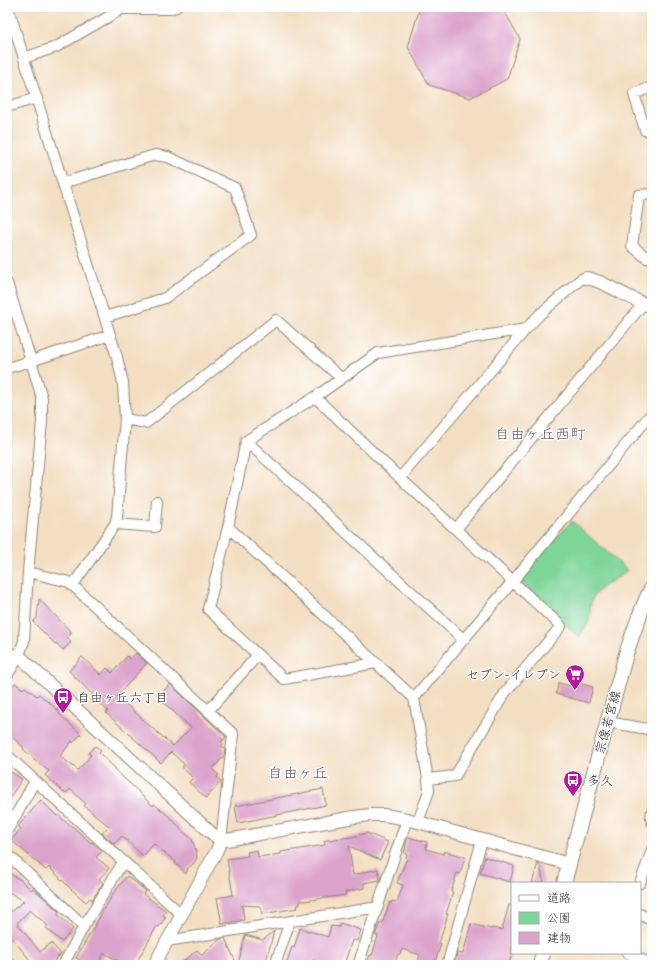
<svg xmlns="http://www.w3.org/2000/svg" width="659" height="972" viewBox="0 0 659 972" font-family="'Architects Daughter','Klee One',sans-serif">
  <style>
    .green { fill: #7ed599; stroke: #548062 }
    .building { fill: #dca3cc }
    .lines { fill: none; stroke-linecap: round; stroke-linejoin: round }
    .minor-casing { stroke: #8f8476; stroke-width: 12 }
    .tertiary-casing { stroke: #8f8476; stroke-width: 14 }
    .secondary-casing { stroke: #8f8476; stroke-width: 16 }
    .minor { stroke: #fff; stroke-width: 10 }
    .tertiary { stroke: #fff; stroke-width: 12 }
    .secondary { stroke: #fff; stroke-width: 14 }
    .labels { text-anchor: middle; stroke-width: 3; stroke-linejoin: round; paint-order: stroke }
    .poi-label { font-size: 13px; fill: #2b2b2b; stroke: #fff; text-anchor: start }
    .street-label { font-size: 13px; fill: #2b2b2b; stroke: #fff }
    .quarter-label { font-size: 15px; fill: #695563; stroke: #fff }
  </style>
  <rect width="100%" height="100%" fill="#fff"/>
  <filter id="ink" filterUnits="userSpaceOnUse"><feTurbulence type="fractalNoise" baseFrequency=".025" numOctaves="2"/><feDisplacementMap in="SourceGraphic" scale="8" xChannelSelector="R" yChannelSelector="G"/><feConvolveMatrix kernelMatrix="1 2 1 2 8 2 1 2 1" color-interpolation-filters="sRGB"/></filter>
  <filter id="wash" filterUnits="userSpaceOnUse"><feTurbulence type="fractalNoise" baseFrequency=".012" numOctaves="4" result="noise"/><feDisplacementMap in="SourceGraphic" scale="16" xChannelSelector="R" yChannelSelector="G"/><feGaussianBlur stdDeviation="0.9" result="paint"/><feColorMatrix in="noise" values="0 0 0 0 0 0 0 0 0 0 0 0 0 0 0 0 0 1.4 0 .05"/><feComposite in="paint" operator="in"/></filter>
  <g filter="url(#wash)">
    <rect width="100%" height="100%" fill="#f3dec2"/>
    <!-- green -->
    <path class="green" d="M572,521L627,570C620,578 606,582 598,591C587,602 592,611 588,623C586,628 582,633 579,637L521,582V577Z"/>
    <g id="blocks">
      <!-- building -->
      <path class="building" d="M420,7H502L520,39L507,79L470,98L429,85L408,47Z
        M39,599L72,633L67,637L71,642L63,650L56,643L55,644L33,622L37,618Z
        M136,653L147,663L117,696L150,726L173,746L191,728L158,697L170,684L226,737L221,742L223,744L221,746L225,749L224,756L212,769L219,775L217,777L221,782L206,798L189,782L193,778L182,767L185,765L171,752L161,763L106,713L108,711L93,697L94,696L69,671L82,657L101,675L107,668L112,673L127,656L130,659Z
        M575,682L593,687L589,703L556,694L559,683L574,687Z
        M15,683L23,689L25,687L37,696L39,694L48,702V701L60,713L59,714L81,734L73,743L72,741L60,756L78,770L91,755L88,753L95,746L101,751L99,753L116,769L115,770L139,792V793L153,806L154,804L166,814L181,828L180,829L192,839L196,851L197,858L194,863L188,868L186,874L175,863L176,862L154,844L143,856L122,836L114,844L102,833L109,826L84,806L86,804L70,789L67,793L66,792L64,793L45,775L49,771L34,760L35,759L23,749L24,748L7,732V694Z
        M11,772L22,779L7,802V779Z
        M323,789L326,805L238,823L235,806Z
        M41,800L57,816L58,815L70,826L71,825L91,843L92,842L102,851L96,857L109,868L99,879L103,883L92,900L90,898L86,902L71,889L49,867L46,870L11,840L21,829L18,826Z
        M367,833L388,842L380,860L349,846L353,875L378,869L380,880L364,883V888L345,892L346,895L304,901H300V905H297L298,908L262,914L260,906L242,905L244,920L222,924L217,898L233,895L227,859L248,856L247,852L257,850L258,857L281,854V852L325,845L324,841L327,840L352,837Z
        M408,837L427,842L426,849L443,854L444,851L465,857L460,874L457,873L451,892H453L446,914H448L439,943L441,944L434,965H417L420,955L402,949L400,954H398L394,965H366L370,955H372L378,936L375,935L380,923L382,924L390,902L391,903L392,901L397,902L403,885L397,883L407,858H406L407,854L404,853Z
        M485,857L514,866L510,882L480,873Z
        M538,863H539L544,883H532Z
        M7,872L21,880L31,890L33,888L59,912L57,914L73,929L62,942L46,928L48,926L30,910L17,923L40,952L51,943L61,954L50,965H34L12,938L7,942V910L9,913L24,901L7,891Z
        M127,876L146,891L143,894L166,911L163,915L166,917L159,927L157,926L135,965H126L104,953L98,965H90L76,958L113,894Z
        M509,905H512V952L509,965H454L457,953L463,954L471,924L491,929L492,928L502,930Z
        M340,923L361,930L357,941L352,940L344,965H327L313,960L311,965H286L292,947L294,948L300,928L328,937L331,926L339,927Z
        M274,931L265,965H238L245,935L263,940Z
        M225,938L237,965H179L197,950L202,955L220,939Z"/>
    </g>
  </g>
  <g filter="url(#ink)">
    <use href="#blocks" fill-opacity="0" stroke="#8f8476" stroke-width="1"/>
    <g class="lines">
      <!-- minor casing -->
      <g class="minor-casing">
        <path id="minor" d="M8,7L117,357L123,383L125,419L117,517L115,524L73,585
          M24,58L56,47L122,9H169L176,7
          M652,87L634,94L645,130L652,129
          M7,107L37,98
          M63,183L155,155L168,157L235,188L251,235L165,298L105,317
          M652,194L639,195L632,246L647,258L652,257
          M7,283L31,361L42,398V422L28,572L24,641L19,656L7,676
          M7,368L31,361L110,335
          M315,397L400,478L561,626L505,693L455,776L428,779
          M125,419L146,423L276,320L341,378
          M246,441L463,639
          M400,478L526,329L539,315L581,279L586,278
          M115,524L155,527L157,501
          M228,527L414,698L428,779L429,791L418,822
          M456,529L643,304
          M28,572L69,582L233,734L221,841
          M7,652L19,656
          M376,663L284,679L208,609L228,527L246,441L315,397L378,353L526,329
          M414,698L513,581L652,413
          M208,711L257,656
          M607,722L648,729L652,728
          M7,755L182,915
          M652,811L651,818L652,822
          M7,831L35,781
          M7,854L84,926
          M640,883L652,850
          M640,914L652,921
          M167,941L378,907
          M627,953L652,964
          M7,961L10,965
          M63,965L84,926L123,862
          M275,965L290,921
          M358,965L407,819
          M447,965L482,840"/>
      </g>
      <!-- tertiary casing -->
      <g class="tertiary-casing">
        <path id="tertiary" d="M586,278C596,279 604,284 612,288C626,295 638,302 652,307
          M19,656L209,831L221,841L354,817L370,815H384L407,819L569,864
          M154,965L216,852L221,841"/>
      </g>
      <!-- secondary casing -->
      <g class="secondary-casing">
        <path id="secondary" d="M564,883L626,654C634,631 641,608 652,587
          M540,965L543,953"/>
      </g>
      <!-- minor -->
      <use href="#minor" class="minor"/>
      <!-- tertiary -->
      <use href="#tertiary" class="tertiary"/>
      <!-- secondary -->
      <use href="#secondary" class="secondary"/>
    </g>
  </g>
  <!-- icons -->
  <defs>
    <g id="supermarket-pin" transform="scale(1)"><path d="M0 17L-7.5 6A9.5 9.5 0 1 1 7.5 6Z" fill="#b5179e" stroke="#fff"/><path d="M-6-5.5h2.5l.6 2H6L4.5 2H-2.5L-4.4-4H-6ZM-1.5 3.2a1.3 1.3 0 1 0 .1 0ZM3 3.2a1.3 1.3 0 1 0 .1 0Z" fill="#fff"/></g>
    <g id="bus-pin" transform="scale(1)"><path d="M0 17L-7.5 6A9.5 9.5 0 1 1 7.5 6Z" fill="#b5179e" stroke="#fff"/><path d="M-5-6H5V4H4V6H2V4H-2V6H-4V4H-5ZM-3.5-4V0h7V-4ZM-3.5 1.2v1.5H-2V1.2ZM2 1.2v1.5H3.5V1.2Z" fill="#fff"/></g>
  </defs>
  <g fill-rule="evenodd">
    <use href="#supermarket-pin" x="575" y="674"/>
    <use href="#bus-pin" x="63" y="697"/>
    <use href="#bus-pin" x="573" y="780"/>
  </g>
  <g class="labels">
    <!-- poi labels -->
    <g class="poi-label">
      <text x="561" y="679" text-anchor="end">セブン-イレブン</text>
      <text x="77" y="702">自由ヶ丘六丁目</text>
      <text x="587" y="785">多久</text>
    </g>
    <!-- street labels -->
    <g class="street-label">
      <text transform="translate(607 722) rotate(-75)" y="5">宗像若宮線</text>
    </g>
    <!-- quarter labels -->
    <g class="quarter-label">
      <text x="540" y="439">自由ヶ丘西町</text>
      <text x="298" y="778">自由ヶ丘</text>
    </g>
  </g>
  <!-- margin -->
  <rect width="659" height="972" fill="none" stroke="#fff" stroke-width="24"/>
  <!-- legend -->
  <rect x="511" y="882" width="130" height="72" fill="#ffffff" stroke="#aaaaaa"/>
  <rect x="519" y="895" width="20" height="6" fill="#ffffff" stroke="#aaaaaa"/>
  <text x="547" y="902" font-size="12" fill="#2b2b2b">道路</text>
  <rect x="519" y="912" width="20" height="12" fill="#7ed599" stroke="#aaaaaa"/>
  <text x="547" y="922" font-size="12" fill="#2b2b2b">公園</text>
  <rect x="519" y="932" width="20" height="12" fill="#dca3cc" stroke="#aaaaaa"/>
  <text x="547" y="942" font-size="12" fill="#2b2b2b">建物</text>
</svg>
